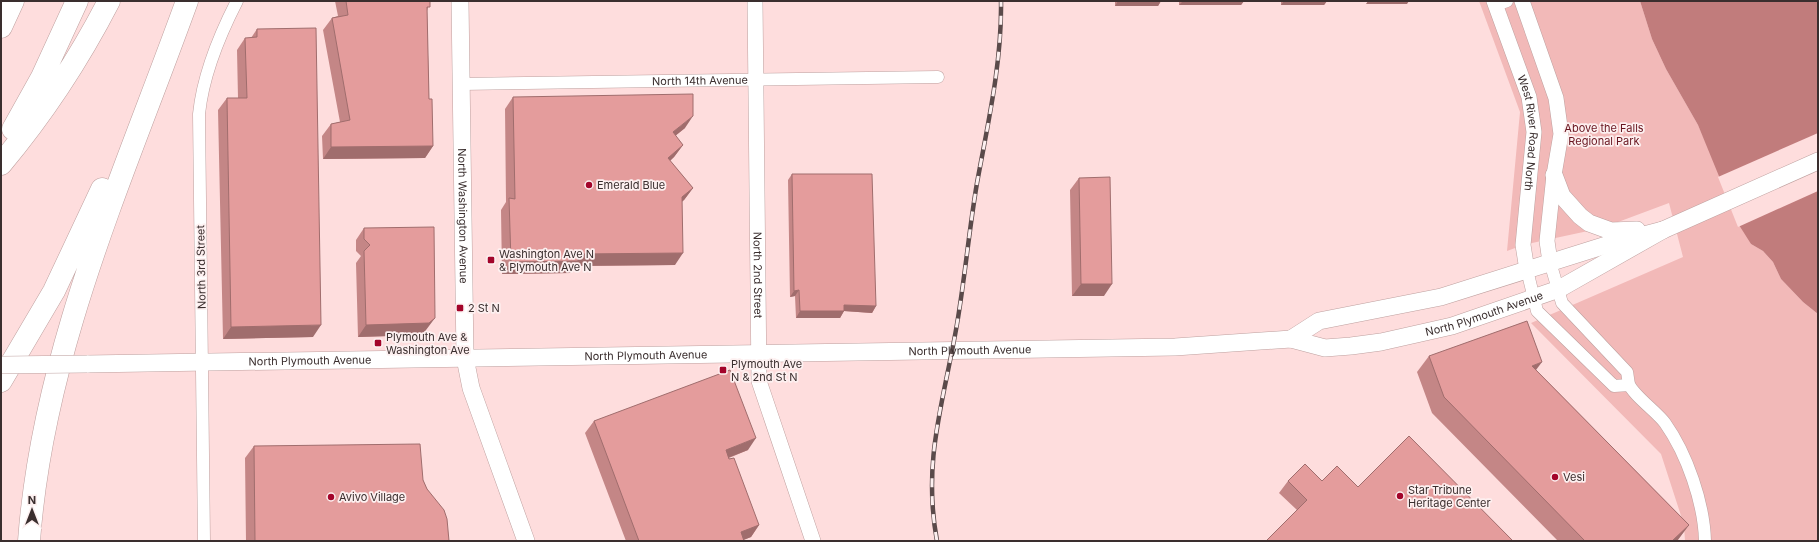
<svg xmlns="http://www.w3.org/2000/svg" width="1819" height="542" viewBox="0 0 1819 542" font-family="Inter,sans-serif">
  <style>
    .green { fill: #f2b9b8 }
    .water { fill: #c17c7c }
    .pier { fill: #fedddd }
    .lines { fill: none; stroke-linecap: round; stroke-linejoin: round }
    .minor-casing { stroke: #bea09f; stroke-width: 13 }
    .tertiary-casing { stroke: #bea09f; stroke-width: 16 }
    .secondary-casing { stroke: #bea09f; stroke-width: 18 }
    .motorway-casing { stroke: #bea09f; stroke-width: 23 }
    .minor { stroke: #fff; stroke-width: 12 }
    .tertiary { stroke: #fff; stroke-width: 15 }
    .secondary { stroke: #fff; stroke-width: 17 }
    .motorway { stroke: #fff; stroke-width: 22 }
    .rail-casing { stroke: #5a4a4a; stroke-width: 4.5 }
    .rail { stroke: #fdf0f0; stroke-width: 3; stroke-dasharray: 9; stroke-linecap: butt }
    .secondary-bridge-casing { stroke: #bea09f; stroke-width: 18; stroke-linecap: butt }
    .secondary-bridge { stroke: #fff; stroke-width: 17 }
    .wall { fill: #c48686 }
    .shaded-wall { fill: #a06d6d }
    .building { fill: #e49c9c; stroke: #a06d6d }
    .poi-dot { fill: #a3042a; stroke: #fdf0f0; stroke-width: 1.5 }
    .labels { text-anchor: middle; stroke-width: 3.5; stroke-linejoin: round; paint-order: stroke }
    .street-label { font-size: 11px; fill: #3a2e2e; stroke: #fdf0f0 }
    .park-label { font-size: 11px; fill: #68151f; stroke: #fdf0f0 }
    .poi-label { font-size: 11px; fill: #3a2e2e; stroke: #fdf0f0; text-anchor: start }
  </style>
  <rect width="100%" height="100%" fill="#fedddd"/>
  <!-- green -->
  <path class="green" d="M1479,1H1640L1652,39L1666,69L1698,125L1751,244L1763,251L1773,262L1781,279L1803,302L1818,314V541H1685L1684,525L1661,454L1531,323L1683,257L1669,203L1602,228L1523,245L1507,251L1520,112Z"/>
  <!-- water -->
  <path class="water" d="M1640,1H1818V314L1803,302L1781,279L1773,262L1763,251L1751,244L1739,225L1698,125L1666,69L1652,39Z"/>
  <!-- pier -->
  <path class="pier" d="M1818,133V191L1738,227L1718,177Z"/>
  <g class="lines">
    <!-- minor casing -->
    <g class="minor-casing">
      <g id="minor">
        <path d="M1496,5L1507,1"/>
        <path id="s1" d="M461,84L938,77"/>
        <path d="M1550,262L1562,303L1627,372C1628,376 1628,381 1629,384C1633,395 1657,412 1665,423C1687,454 1704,503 1705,541"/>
        <path d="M1527,270L1537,311L1614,386L1629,385"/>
        <path d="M204,541L199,114C203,75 219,36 237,1"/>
      </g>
    </g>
    <!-- tertiary casing -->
    <g class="tertiary-casing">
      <g id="tertiary">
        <path id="s2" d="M755,1L759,381L813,541"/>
        <path id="s3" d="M1494,1L1529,97L1534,132L1523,245L1527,270"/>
        <path d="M1522,1L1556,98L1561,134L1554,175L1547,241L1550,262"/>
      </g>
    </g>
    <!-- secondary casing -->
    <g class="secondary-casing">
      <g id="secondary">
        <path id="s4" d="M460,1L465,358L471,388L526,541"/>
        <path d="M1554,175L1562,196L1580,216L1589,223L1611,231L1637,230"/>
        <path d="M1291,339L1319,321L1441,297L1606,245L1663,230L1818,161"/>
        <path id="s5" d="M87,364L1175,347L1291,339L1325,348L1351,346L1381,342L1452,326L1559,289L1663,230"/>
      </g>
    </g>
    <!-- motorway casing -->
    <g class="motorway-casing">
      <path id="motorway" d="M1,27L13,1
        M13,129L42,77L77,1
        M1,164C43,114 79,59 109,1
        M1,381L54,291L102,189
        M29,541C43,351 123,178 187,1"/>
    </g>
    <!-- minor -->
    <use href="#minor" class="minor"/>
    <!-- tertiary -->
    <use href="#tertiary" class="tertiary"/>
    <!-- secondary -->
    <use href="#secondary" class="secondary"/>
    <!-- motorway -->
    <use href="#motorway" class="motorway"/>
    <!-- rail casing -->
    <g class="rail-casing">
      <path id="rail" d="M937,541C922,460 944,401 957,324C965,277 969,230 977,183C988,123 1002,62 1001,1"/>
    </g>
    <!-- rail -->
    <use href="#rail" class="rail"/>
    <!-- secondary-bridge casing -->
    <g class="secondary-bridge-casing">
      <path id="secondary-bridge" d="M1,365L87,364"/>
    </g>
    <!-- secondary-bridge -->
    <use href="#secondary-bridge" class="secondary-bridge"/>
  </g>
  <!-- wall -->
  <path class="wall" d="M335,1H430L427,11L429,99L433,146L425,158L323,159L322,136L331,124L340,122L323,30L332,18L338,16Z
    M1115,1H1161L1158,6H1115Z
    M1179,1H1244L1241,5H1179Z
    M1281,1H1327L1324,5H1281Z
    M257,29L313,337L223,339L218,110L227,98H238L237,50L245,38H251Z
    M513,97L685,128L675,136L683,145L674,157L670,161L693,188L684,200L682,201L675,265L574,266L570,273L502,274L501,210L506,202L505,109Z
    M792,174L876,306L872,313L844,311L840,318H796L795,296L790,297L788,180Z
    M1079,178L1104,296H1072L1070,190Z
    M364,228L426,330L421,335L358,337L356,263L361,256L356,251V240Z
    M1429,356L1536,370L1689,525L1677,541H1558L1432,413L1417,372Z
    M594,421L748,450L729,458L759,525L751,537L743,540L744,541H626L585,433Z
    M254,446L423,480L449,541H246L245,458Z
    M1288,481H1322L1358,487L1297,510L1279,493Z"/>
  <!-- shaded-wall -->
  <path class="shaded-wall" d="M498,1H555L498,2Z
    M1118,1H1161L1158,6H1115Z
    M1183,1H1244L1241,5H1179Z
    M1284,1H1327L1324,5H1281Z
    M1368,1H1409L1407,4H1366Z
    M693,116L685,128L665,144L673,132Z
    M683,145L674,157L660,170L668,158Z
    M433,146L425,158L323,159L331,147Z
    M693,188L684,200L674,209L682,197Z
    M683,253L675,265L574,266L570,273L502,274L511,262L578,254Z
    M1081,284H1112L1104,296H1072Z
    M799,290L795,296L790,297L794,291Z
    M844,305L876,306L872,313L844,311L840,318H796L800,311Z
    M435,318L426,330L421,335L358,337L366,325Z
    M321,325L313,337L223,339L231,327Z
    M1542,362L1530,378L1532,366Z
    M756,438L748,450L717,462L726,450Z
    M759,525L751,537L741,541V532Z
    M1689,525L1677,541H1672Z"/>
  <!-- building -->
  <path class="building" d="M346,1H430V7H427L429,99H432L433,146L331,147V124L350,120L332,18L348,15Z
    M316,28L321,325L231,327L227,98H247L245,38L257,37V29Z
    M693,94V116L673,132L683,145L668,158L693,188L682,197L683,253L578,254V261L511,262L509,198L515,199L513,97Z
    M792,174H872L876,306L844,305V311H800L799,290L794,291Z
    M1110,177L1112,284H1081L1079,178Z
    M434,227L435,318L429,323L366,325L364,251L370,245L364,239V228Z
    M1527,321L1542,362L1532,366L1689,525L1672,541H1585L1444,397L1429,356Z
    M730,370L756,438L726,450L729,459L734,458L759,525L741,532L744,541H639L594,421Z
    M1409,436L1513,541H1266L1307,500L1288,481L1305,464L1322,481L1337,466L1358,487Z
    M420,444L423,480L427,489L444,510L447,519L449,541H255L254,446Z"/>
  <!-- markers -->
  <g class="poi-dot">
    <circle cx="589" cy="185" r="4"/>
    <rect x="487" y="256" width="8" height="8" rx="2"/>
    <rect x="456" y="304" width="8" height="8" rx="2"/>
    <rect x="374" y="339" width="8" height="8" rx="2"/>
    <rect x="719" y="366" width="8" height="8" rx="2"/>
    <circle cx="1555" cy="477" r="4"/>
    <circle cx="1400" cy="496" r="4"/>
    <circle cx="331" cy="497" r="4"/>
  </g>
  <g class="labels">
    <!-- street labels -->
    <g class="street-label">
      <text dy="4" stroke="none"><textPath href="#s1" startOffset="239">North 14th Avenue</textPath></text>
      <text dy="4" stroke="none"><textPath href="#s3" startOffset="138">West River Road North</textPath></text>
      <text dy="4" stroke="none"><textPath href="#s4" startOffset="215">North Washington Avenue</textPath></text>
      <text transform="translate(201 267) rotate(-91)" y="4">North 3rd Street</text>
      <text dy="4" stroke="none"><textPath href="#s2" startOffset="274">North 2nd Street</textPath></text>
      <text dy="4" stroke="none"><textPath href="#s5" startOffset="1403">North Plymouth Avenue</textPath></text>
      <text dy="4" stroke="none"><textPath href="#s5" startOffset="883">North Plymouth Avenue</textPath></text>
      <text dy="4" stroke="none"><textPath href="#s5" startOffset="559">North Plymouth Avenue</textPath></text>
      <text dy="4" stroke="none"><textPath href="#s5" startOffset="223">North Plymouth Avenue</textPath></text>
    </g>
    <!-- park labels -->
    <g class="park-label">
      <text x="1604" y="132">Above the Falls<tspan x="1604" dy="13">Regional Park</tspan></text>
    </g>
    <!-- poi labels -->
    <g class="poi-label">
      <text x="597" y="189">Emerald Blue</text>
      <text x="499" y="258">Washington Ave N<tspan x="499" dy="13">&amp; Plymouth Ave N</tspan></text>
      <text x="468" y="312">2 St N</text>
      <text x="386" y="341">Plymouth Ave &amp;<tspan x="386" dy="13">Washington Ave</tspan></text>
      <text x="731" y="368">Plymouth Ave<tspan x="731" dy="13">N &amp; 2nd St N</tspan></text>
      <text x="1563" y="481">Vesi</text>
      <text x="1408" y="494">Star Tribune<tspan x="1408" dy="13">Heritage Center</tspan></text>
      <text x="339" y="501">Avivo Village</text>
    </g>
  </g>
  <!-- border -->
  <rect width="1819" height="542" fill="none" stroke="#3a2e2e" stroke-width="4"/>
  <!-- north arrow -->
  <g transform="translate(32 510)" stroke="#fdf0f0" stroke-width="3" paint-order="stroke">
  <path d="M0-3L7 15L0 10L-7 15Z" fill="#3a2e2e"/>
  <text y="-6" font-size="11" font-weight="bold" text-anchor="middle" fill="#3a2e2e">N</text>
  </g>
</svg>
